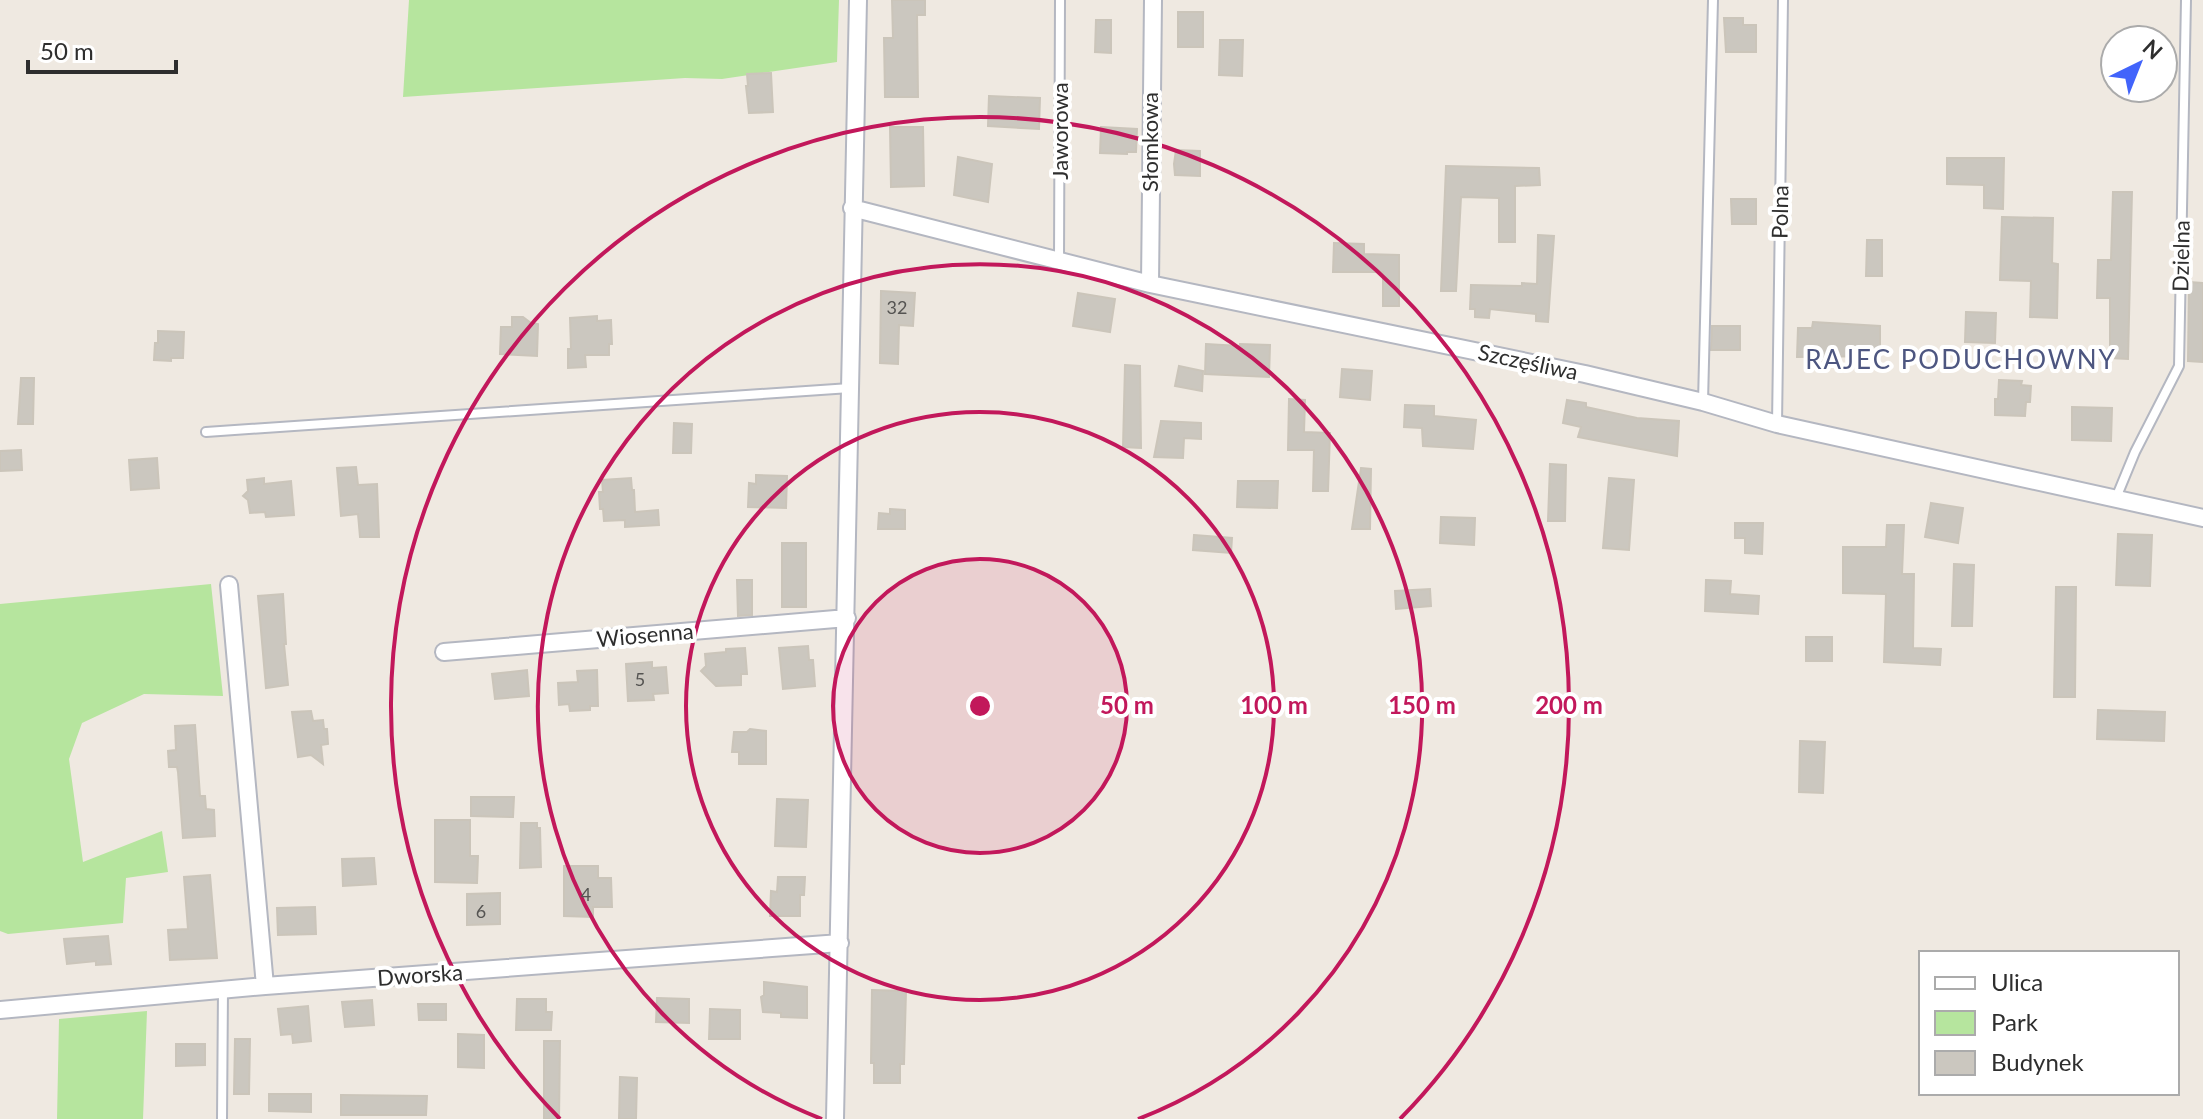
<svg xmlns="http://www.w3.org/2000/svg" width="2203" height="1119" viewBox="0 0 2203 1119" font-family="Lato,sans-serif">
  <style>
    .green { fill: #b6e59e }
    .building { fill: #cbc7bf; stroke: #cbc5ba; stroke-width: 2 }
    .lines { fill: none; stroke-linecap: round; stroke-linejoin: round }
    .service-casing { stroke: #b4b7c1; stroke-width: 12 }
    .minor-casing { stroke: #b4b7c1; stroke-width: 20 }
    .service { stroke: #fff; stroke-width: 8 }
    .minor { stroke: #fff; stroke-width: 16 }
    .ring { fill: none; stroke: #c2185b; stroke-width: 4 }
    .labels { text-anchor: middle; stroke-width: 8; stroke-linejoin: round; paint-order: stroke }
    .number-label { font-size: 18px; fill: #555452 }
    .street-label { font-size: 22px; fill: #2e2e2e; stroke: #fff }
    .quarter-label { font-size: 26px; letter-spacing: 2px; fill: #4d5680; stroke: #fff }
    .centre { fill: #c2185b; stroke: #fff; stroke-width: 4 }
    .ring-label { font-size: 24px; text-anchor: middle; font-weight: bold; fill: #c2185b; stroke: #fff; stroke-width: 8; stroke-linejoin: round; paint-order: stroke }
  </style>
  <rect width="100%" height="100%" fill="#efe9e1"/>
  <!-- green -->
  <path class="green" d="M409,0H839L837,62L722,79L685,78L403,97Z
    M211,584L223,696L144,694L82,723L69,759L83,862L162,831L168,872L126,878L123,923L8,934L0,931V604Z
    M147,1011L143,1119H57L59,1019Z"/>
  <!-- building -->
  <path class="building" d="M892,0H925V15H917L918,97H885L884,38H893Z
    M1178,12H1203V47H1178Z
    M1724,18H1743V25H1756V52H1726Z
    M1096,20H1111V53L1095,52Z
    M1220,40H1243L1242,76L1219,75Z
    M771,73L773,112L749,113L746,86H748L747,74Z
    M989,96L1040,98L1039,129L988,126Z
    M890,127H923L924,186L891,187Z
    M1101,127L1137,129L1136,152H1127V154L1100,153Z
    M1176,150L1200,151V176L1175,175L1174,164Z
    M958,157L992,164L988,202L954,195Z
    M1947,158H2004L2003,209L1984,208V185L1947,184Z
    M1446,166L1539,168L1540,185L1515,186V242H1499V198L1461,197L1456,291H1441Z
    M2113,192H2132L2128,359L2110,358V298H2097L2098,260H2111Z
    M1731,199H1756V224H1732Z
    M2002,217L2053,218L2052,263L2058,264L2057,318L2030,317L2031,281L2000,280Z
    M1538,235L1554,236L1548,322L1536,321V314L1490,309L1489,318L1475,317V309H1470L1471,285L1522,286V283L1537,284Z
    M1867,240H1882V276H1866Z
    M1334,243L1364,244V254L1399,255V306H1383V272H1333Z
    M2189,282L2203,283V362L2188,361Z
    M881,291L915,293L913,326L899,325L898,364L880,363Z
    M1078,293L1115,299L1110,332L1073,326Z
    M1966,312L1996,313L1995,343L1965,342Z
    M597,316V321L611,320L612,344H609V355H585L586,367L568,368V349H571L570,318Z
    M512,317H523L531,323L538,324L537,356L500,354L501,327H512Z
    M1813,322L1880,326V356L1797,357L1798,328H1812Z
    M1712,326H1740V350H1711Z
    M158,331L184,332L183,358H171V361L154,360L155,343H158Z
    M1206,344L1240,346V344L1270,345L1269,377L1205,374Z
    M1125,365L1140,366L1141,448L1123,447Z
    M1179,366L1203,371L1202,391L1175,386Z
    M1342,369L1372,371L1370,400L1340,397Z
    M21,378H34L33,424H18Z
    M1999,380L2022,381L2021,385L2031,386L2030,402H2026L2025,416L1995,415V399H1998Z
    M1289,399L1305,400L1304,432L1330,433L1328,491H1313L1314,450H1288Z
    M1567,400L1586,403V407L1637,418L1679,421L1677,456L1578,437L1581,427L1563,423Z
    M1405,405L1434,406V416L1476,420L1473,449L1423,446L1422,428L1404,427Z
    M2072,407L2112,408L2111,441L2072,440Z
    M1161,421L1201,423V439L1184,438L1183,458L1154,457Z
    M674,423L692,424L691,453H673Z
    M21,450L22,470L0,471V451Z
    M157,458L159,488L131,490L129,460Z
    M1550,464L1566,465L1565,521H1548Z
    M356,467L358,485L377,484L379,537H360L358,514L341,516L337,468Z
    M1361,468L1371,469L1370,529H1352Z
    M756,475L787,476L786,508L748,507L749,483L756,484Z
    M264,478V484L291,481L294,515L266,517L265,512L250,513L248,500L243,496L248,491L247,480Z
    M631,478L632,490H634L635,512L658,510L659,525L625,527V520L604,521L603,509H600L599,492H603L602,480Z
    M1609,478L1634,480L1629,550L1603,548Z
    M1238,481H1278L1277,508L1237,507Z
    M1931,503L1963,508L1958,543L1925,537Z
    M890,509L905,510V529H878L879,513L890,514Z
    M1441,517L1475,518L1474,545L1440,543Z
    M1735,523H1763L1762,554L1745,553V538H1735Z
    M1887,525H1904L1902,574H1914L1913,648L1941,649L1940,665L1884,662L1886,594L1843,593V547H1886Z
    M2118,534L2152,535L2150,586L2116,585Z
    M1194,535L1232,538L1231,553L1193,550Z
    M782,543H806V607H782Z
    M1954,564L1974,565L1972,626H1952Z
    M737,580H752V615L738,616Z
    M1706,580L1731,581L1730,594L1759,596L1758,614L1705,611Z
    M2056,587H2076L2075,697H2054Z
    M1430,589L1431,606L1396,609L1395,591Z
    M283,594L286,644H284L288,685L266,688L258,596Z
    M1806,637H1832V661H1806Z
    M808,646L809,660H813L815,686L783,689L779,648Z
    M745,648L747,674H741V685L716,686L701,671L706,666L705,654L726,652V649Z
    M652,662V668L666,667L668,693L653,694L654,700L628,701L626,664Z
    M527,670L529,696L495,699L492,674Z
    M597,670L598,706H590V710L570,711L569,704L559,705L558,683L578,682L577,671Z
    M2098,710L2165,712L2164,741L2097,739Z
    M311,711L313,721L323,720L324,729H327L328,744L321,745L323,764L311,755L298,757L292,712Z
    M195,725L200,796H205L206,809L214,810L215,836L183,838L178,772L177,767H169L168,751L176,750L175,726Z
    M750,729L766,731V764H739V752H732L734,732H747Z
    M1800,741L1825,742L1823,793L1799,792Z
    M471,797H514L513,817L471,816Z
    M777,799L808,800L806,847L775,846Z
    M435,820H470V856H478L477,883L435,882Z
    M521,823H537V828H540L541,867L520,868Z
    M374,858L376,884L343,886L342,859Z
    M564,866H598V878H611L612,907H593V917L564,916Z
    M210,875L217,958L170,960L168,930L188,929L184,877Z
    M778,877H805L804,895H800V916H770L771,891L777,892Z
    M500,893V924L467,925V894Z
    M315,907L316,934L278,935L277,908Z
    M108,936L111,964L96,965V961L67,964L64,939Z
    M764,982L807,987V1018L781,1017V1013L763,1012L761,997L764,995Z
    M872,990L906,991L904,1064H900V1083H874V1063H871Z
    M657,998L689,999V1023L656,1022Z
    M517,999H546V1012H552L551,1030H516Z
    M372,1000L374,1025L345,1027L342,1002Z
    M418,1004H446V1020H419Z
    M308,1006L311,1041L293,1043L292,1034L281,1035L278,1009Z
    M710,1009L740,1010V1039H709Z
    M458,1034L484,1035V1068L458,1067Z
    M235,1039H250L249,1094H234Z
    M544,1041H560L559,1119H544Z
    M176,1044H205V1065L176,1066Z
    M620,1077L637,1078L636,1119H619Z
    M269,1094H311V1112L269,1111Z
    M341,1095L427,1096L426,1115H341Z"/>
  <g class="lines">
    <!-- service casing -->
    <g class="service-casing">
      <path id="service" d="M1059,262L1060,0
        M1703,402L1713,0
        M1777,424L1783,0
        M206,432L850,388
        M2116,498L2135,452L2179,366L2186,0
        M222,1119L223,990"/>
    </g>
    <!-- minor casing -->
    <g class="minor-casing">
      <path id="minor" d="M852,208L1150,284L1585,374L1703,402L1777,424L2203,518
        M1150,284L1153,0
        M229,585L265,986
        M444,652L847,618
        M0,1010L265,986L840,943
        M835,1119L858,0"/>
    </g>
    <!-- service -->
    <use href="#service" class="service"/>
    <!-- minor -->
    <use href="#minor" class="minor"/>
  </g>
  <!-- distance rings -->
  <circle cx="980" cy="706" r="147" fill="#c2185b" fill-opacity=".12"/>
  <g class="ring">
    <circle cx="980" cy="706" r="147"/>
    <circle cx="980" cy="706" r="294"/>
    <path d="M822 1119A442 442 0 1 1 1138 1119"/>
    <path d="M560 1119A589 589 0 1 1 1400 1119"/>
  </g>
  <g class="labels">
    <!-- number labels -->
    <g class="number-label">
      <text x="897" y="314">32</text>
      <text x="640" y="686">5</text>
      <text x="586" y="901">4</text>
      <text x="481" y="918">6</text>
    </g>
    <!-- street labels -->
    <g class="street-label">
      <text transform="translate(1060 131) rotate(-90)" y="8">Jaworowa</text>
      <text transform="translate(1150 142) rotate(-90)" y="8">Słomkowa</text>
      <text transform="translate(1780 212) rotate(-89)" y="8">Polna</text>
      <text transform="translate(2181 256) rotate(-89)" y="8">Dzielna</text>
      <text transform="translate(1528 362) rotate(12)" y="8">Szczęśliwa</text>
      <text transform="translate(645 635) rotate(-5)" y="8">Wiosenna</text>
      <text transform="translate(420 975) rotate(-4)" y="8">Dworska</text>
    </g>
    <!-- quarter labels -->
    <g class="quarter-label">
      <text x="1961" y="369">RAJEC PODUCHOWNY</text>
    </g>
  </g>
  <circle cx="980" cy="706" r="12" class="centre"/>
  <g class="ring-label">
    <text x="1127" y="714">50 m</text>
    <text x="1274" y="714">100 m</text>
    <text x="1422" y="714">150 m</text>
    <text x="1569" y="714">200 m</text>
  </g>
  <!-- legend -->
  <rect x="1919" y="951" width="260" height="144" fill="#ffffff" stroke="#ababab" stroke-width="2"/>
  <rect x="1935" y="977" width="40" height="12" fill="#ffffff" stroke="#ababab" stroke-width="2"/>
  <text x="1991" y="991" font-size="24" fill="#2e2e2e">Ulica</text>
  <rect x="1935" y="1011" width="40" height="24" fill="#b6e59e" stroke="#ababab" stroke-width="2"/>
  <text x="1991" y="1031" font-size="24" fill="#2e2e2e">Park</text>
  <rect x="1935" y="1051" width="40" height="24" fill="#cbc7bf" stroke="#ababab" stroke-width="2"/>
  <text x="1991" y="1071" font-size="24" fill="#2e2e2e">Budynek</text>
  <!-- north arrow -->
  <g transform="translate(2139 64) rotate(43)"><circle r="38" fill="#ffffff" stroke="#ababab" stroke-width="2"/>
  <path d="M0-6L14 30L0 20L-14 30Z" fill="#4264fb"/>
  <text y="-12" font-size="22" font-weight="bold" text-anchor="middle" fill="#2e2e2e">N</text>
  </g>
  <!-- scale -->
  <path d="M28 60v12h148v-12" fill="none" stroke="#2e2e2e" stroke-width="4"/>
  <text x="40" y="60" font-size="24" fill="#2e2e2e" stroke="#ffffff" stroke-width="6" paint-order="stroke">50 m</text>
</svg>
